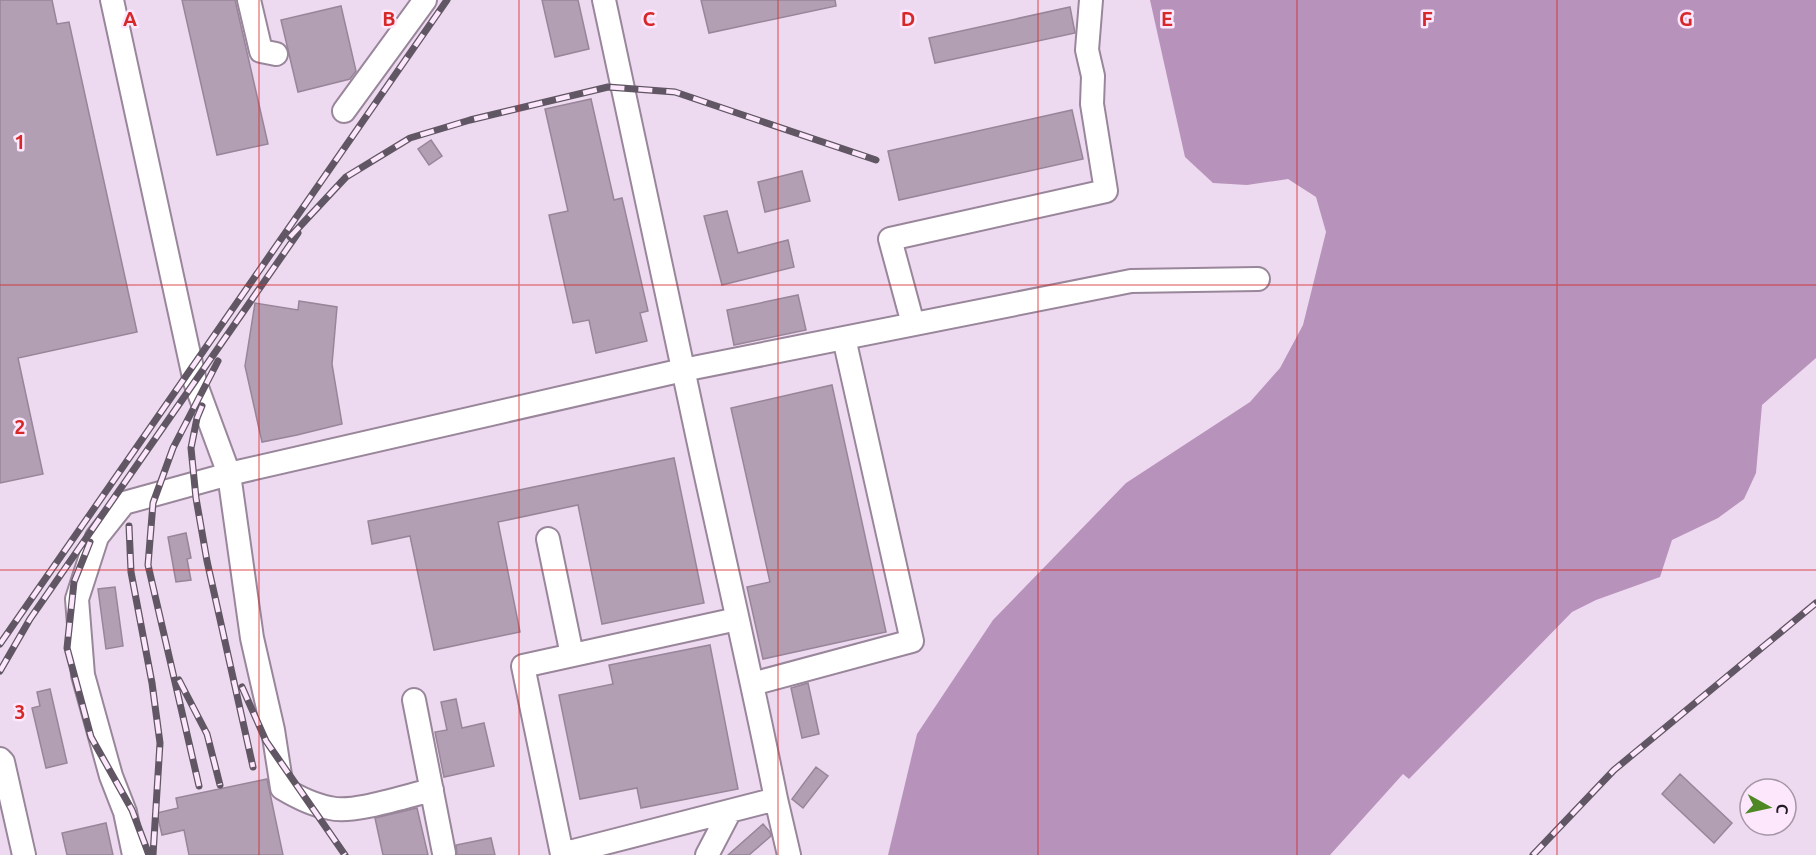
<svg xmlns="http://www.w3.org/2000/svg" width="1816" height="855" viewBox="0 0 1816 855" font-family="Ubuntu,sans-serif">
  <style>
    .water { fill: #b792ba }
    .building { fill: #b29fb4; stroke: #988599; stroke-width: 1.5 }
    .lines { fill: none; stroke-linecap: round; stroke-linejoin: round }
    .minor-casing { stroke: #99869b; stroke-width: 26 }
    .minor { stroke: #fff; stroke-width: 22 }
    .rail-casing { stroke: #615663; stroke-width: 7 }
    .rail { stroke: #fce7fd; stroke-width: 4.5; stroke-dasharray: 14; stroke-linecap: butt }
    .grid { fill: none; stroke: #d62828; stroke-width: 1.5; stroke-opacity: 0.55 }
    .grid-label { font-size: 20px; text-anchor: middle; font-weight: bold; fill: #d62828; stroke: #fce7fd; stroke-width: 5; stroke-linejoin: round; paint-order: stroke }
  </style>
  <rect width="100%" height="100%" fill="#eedaf0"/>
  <!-- water -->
  <path class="water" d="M1150,0H1816V358L1762,405L1756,473L1744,499L1718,518L1672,540L1660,577L1596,600L1572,612L1409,779L1403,774L1330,855H888L917,734L993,620L1126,483L1250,402L1280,368L1303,325L1326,232L1316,197L1288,179L1247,185L1213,183L1185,157Z"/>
  <!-- building -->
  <path class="building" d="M0,0H52L57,24L69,22L137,332L18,358L43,474L0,483Z
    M182,0H235L268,144L217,155Z
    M542,0H578L589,49L555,57Z
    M701,0H835L836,6L709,33Z
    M341,6L356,71L350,79L298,92L281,20Z
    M1070,7L1075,33L935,63L929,38Z
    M591,99L614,200L622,198L648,311L640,313L647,341L596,353L589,320L573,323L549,215L568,211L545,109Z
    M1072,110L1083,159L899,200L888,151Z
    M431,140L442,156L429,165L418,149Z
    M802,171L810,201L765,212L758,182Z
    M727,211L738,253L788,240L794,267L722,285L704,216Z
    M798,295L806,330L734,345L727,310Z
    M299,301L337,307L332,364L342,424L297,435L262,442L245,366L255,303L298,310Z
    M832,385L886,632L763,659L747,587L770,582L731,408Z
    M674,458L704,603L602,624L578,505L498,522L520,632L434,650L410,536L372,544L368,521Z
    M186,533L191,558L187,559L191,580L176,582L168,537Z
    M115,587L123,646L106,649L98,589Z
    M710,645L738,789L641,808L637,788L580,799L559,695L613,684L609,665Z
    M808,683L819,734L802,738L791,688Z
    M50,689L67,763L46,768L32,708L40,706L37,692Z
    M456,699L462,728L484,723L494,766L444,777L435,732L447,730L441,702Z
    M816,767L828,776L803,808L792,799Z
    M1680,774L1732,823L1714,843L1662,794Z
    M267,779L283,855H189L184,830L162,835L157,813L178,808L176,798Z
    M417,808L428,855H383L375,818Z
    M106,823L113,855H67L62,833Z
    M763,824L770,832L771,836L749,855H728Z
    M491,838L495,855H457L456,845Z"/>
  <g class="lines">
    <!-- minor casing -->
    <g class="minor-casing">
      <path id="minor" d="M112,0L195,382L229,474L252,638L273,730L282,788C297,797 312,805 330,808C354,814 405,796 432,790
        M249,0L261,51L276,54
        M604,0C636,151 668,302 701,453C726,568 753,684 776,799L562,854L523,666L737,619
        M344,111L425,0
        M913,324L890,239L1106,191L1092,104L1093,76L1087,50L1091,0
        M548,539L572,655
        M752,684L912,641L844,338
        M414,700L444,853
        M0,759L3,762L24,855
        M776,799L789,855
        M134,855L125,812L111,776L83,675L77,599L97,537L124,503L229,474L683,370L1131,281L1258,279
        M707,855L730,811"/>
    </g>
    <!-- minor -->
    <use href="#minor" class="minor"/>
    <!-- rail casing -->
    <g class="rail-casing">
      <path id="rail" d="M290,237L346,177L410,138L470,120L608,87L675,92L876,160
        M202,406L197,418L191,448L196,498L207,561L253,767
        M129,526L131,572L152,683L160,743L153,855
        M90,542L74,582L67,648L91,737L132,810L149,855
        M0,644L447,0
        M0,671L30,619L298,233
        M179,680L207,734L220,785
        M242,687L266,741L345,855
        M199,786L148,565L153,503L173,448L218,361
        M1533,855L1614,770L1816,603"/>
    </g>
    <!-- rail -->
    <use href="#rail" class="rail"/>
  </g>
  <!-- grid -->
  <path class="grid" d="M259,0V855M519,0V855M778,0V855M1038,0V855M1297,0V855M1557,0V855M0,285H1816M0,570H1816"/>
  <g class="grid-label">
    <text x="130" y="26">A</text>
    <text x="389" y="26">B</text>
    <text x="649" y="26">C</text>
    <text x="908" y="26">D</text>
    <text x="1167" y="26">E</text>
    <text x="1427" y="26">F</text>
    <text x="1686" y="26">G</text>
    <text x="20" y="149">1</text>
    <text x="20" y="434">2</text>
    <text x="20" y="719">3</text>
  </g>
  <!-- north arrow -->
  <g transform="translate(1768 807) rotate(98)"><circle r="28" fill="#fce7fd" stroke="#a596a6" stroke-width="1.5"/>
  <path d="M0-4.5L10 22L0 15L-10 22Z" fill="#4d8824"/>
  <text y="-9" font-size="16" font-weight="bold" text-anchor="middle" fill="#231c24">С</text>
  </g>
</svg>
